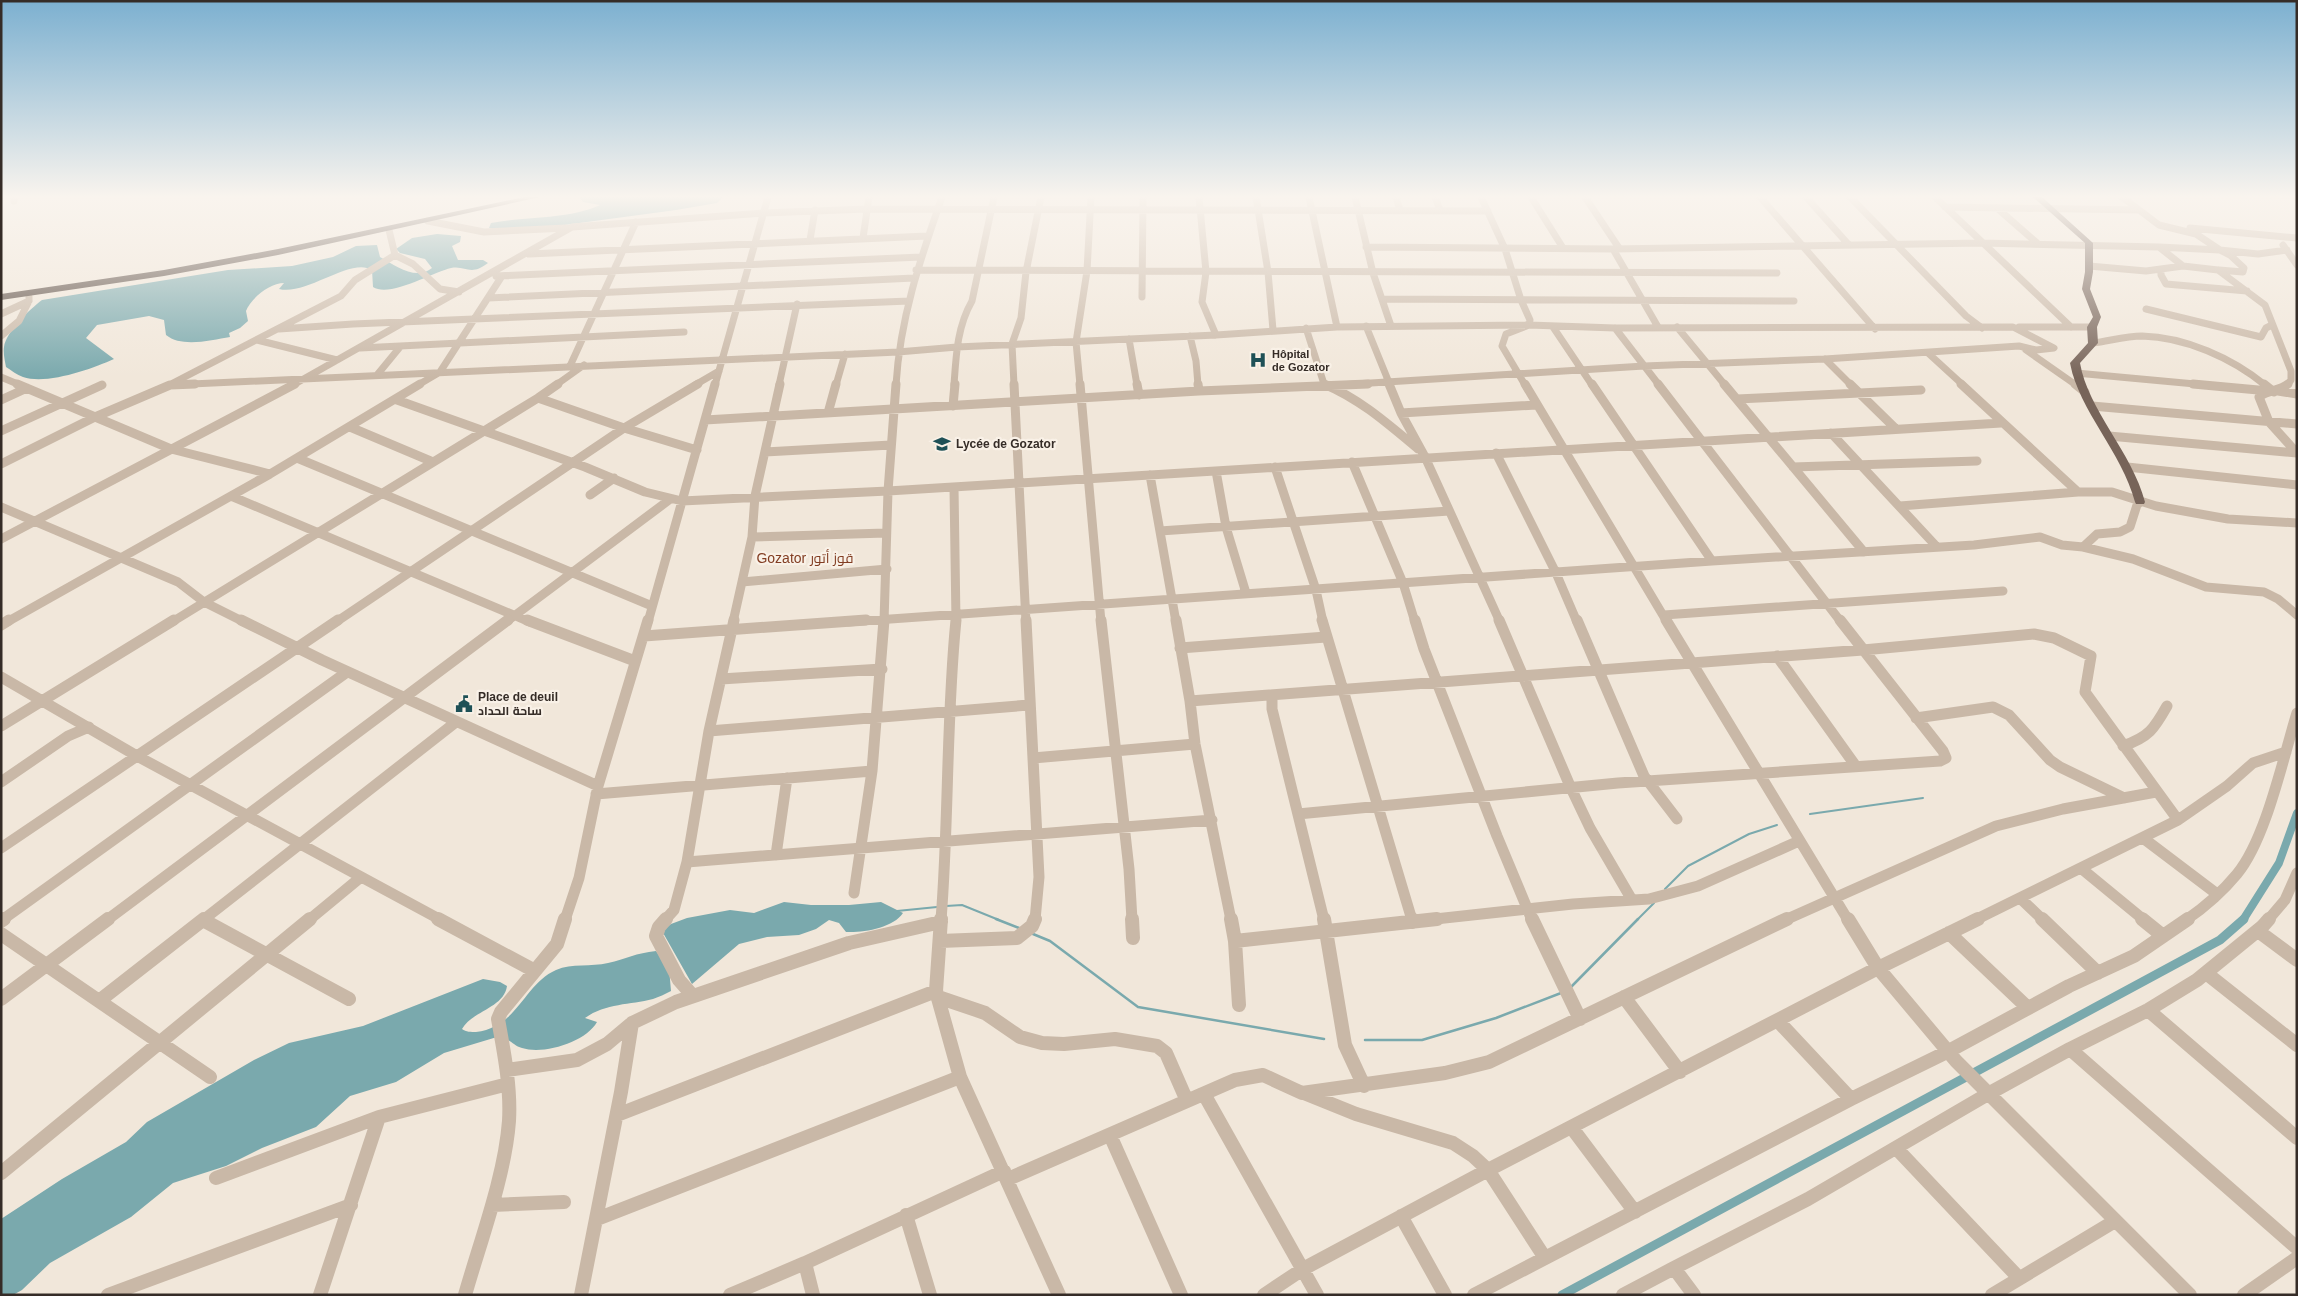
<svg xmlns="http://www.w3.org/2000/svg" width="2298" height="1296" viewBox="0 0 2298 1296" font-family="Arial,Cairo,sans-serif">
  <style>
    .water { fill: #7aa9ad }
    .lines { fill: none; stroke-linecap: round; stroke-linejoin: round }
    .stream-far1 { stroke: #7aa9ad; stroke-width: 2 }
    .stream { stroke: #7aa9ad; stroke-width: 2.5 }
    .canal-far1 { stroke: #7aa9ad; stroke-width: 8 }
    .canal { stroke: #7aa9ad; stroke-width: 9 }
    .minor-far3 { stroke: #c9b8a7; stroke-width: 7 }
    .minor-far2 { stroke: #c9b8a7; stroke-width: 9 }
    .minor-far1 { stroke: #c9b8a7; stroke-width: 11 }
    .minor { stroke: #c9b8a7; stroke-width: 14 }
    .major { fill: #776459; fill-rule: evenodd }
    .highway { fill: #56473e; fill-rule: evenodd }
    .labels { text-anchor: middle; stroke-width: 4.5; stroke-linejoin: round; paint-order: stroke }
    .far-poi-label { font-size: 11px; font-weight: bold; fill: #352c27; stroke: #f9f1e7; text-anchor: start }
    .poi-label { font-size: 12px; font-weight: bold; fill: #352c27; stroke: #f9f1e7; text-anchor: start }
    .neighbourhood-label { font-size: 14px; fill: #823d22; stroke: #f9f1e7 }
  </style>
  <rect width="100%" height="100%" fill="#f1e7da"/>
  <!-- water -->
  <path class="water" d="M579,197H723L717,203L676,210L557,226L501,231L489,228L491,223C527,216 567,220 600,205L583,202Z
    M437,234L461,236L460,242L452,246L458,260H483L488,263C470,277 466,265 451,268C433,272 390,298 373,287L372,270C350,257 307,296 279,289L284,283C270,283 251,298 246,311L248,321L240,328L229,333L230,337C211,340 182,348 166,335L164,320L149,316L97,325L86,338L114,359C92,369 47,385 23,377C17,375 11,370 6,367C5,361 3,353 4,347C6,332 30,309 42,300L228,270L292,266L333,257L356,246L377,245L380,257C396,266 416,281 432,268L425,259L400,253L396,249L412,238Z
    M784,902L811,905H849L881,902L903,913C893,928 863,933 846,932L839,923L829,920L816,929L799,935L767,937L739,944L692,984L662,931L671,924L687,918L730,910L754,913Z
    M656,951L669,968L671,991C665,994 659,997 653,999C630,1005 606,1003 585,1018L597,1022C586,1042 544,1055 522,1048C512,1045 509,1037 497,1037L444,1053L396,1082L350,1096L316,1127L262,1148L226,1166L173,1183L131,1217L50,1263L22,1290L13,1295H1V1219L62,1179L126,1142L147,1122L254,1060L289,1043L363,1026L483,979L500,982L507,986C504,1008 472,1011 462,1029C466,1032 471,1032 476,1032C518,1027 524,984 556,970C572,963 591,967 608,963C626,959 636,953 656,951Z"/>
  <g class="lines">
    <!-- stream-far1 -->
    <path class="stream-far1" d="M1810,814L1923,798
      M1665,889L1688,866L1749,834L1777,825
      M946,906L962,905L999,920
      M897,911L937,907
      M1637,920L1654,903"/>
    <!-- stream -->
    <path class="stream" d="M996,919L1019,928
      M1033,934L1050,941L1138,1007L1324,1039
      M1571,987L1638,919
      M1365,1040H1422L1496,1018L1561,993"/>
    <!-- canal-far1 -->
    <path class="canal-far1" d="M2243,920L2279,863L2297,813"/>
    <!-- canal -->
    <path class="canal" d="M1562,1295L2220,940L2244,919"/>
    <!-- minor-far3 -->
    <path class="minor-far3" d="M14,197V201
      M1199,197L1206,272L1202,302L1216,335
      M1256,197L1268,272L1273,330
      M1309,197L1337,327
      M1355,197L1373,273L1391,326
      M1396,197L1400,210
      M1435,197L1440,210
      M1481,197L1505,249L1521,300L1530,320L1529,325L1506,334L1502,346L1525,385
      M1531,197L1563,248
      M1585,197L1619,248
      M1760,197L1875,329
      M1806,197L1849,245
      M1850,197L1966,316L1982,328
      M1935,197L2071,327
      M2122,197L2159,225L2196,234L2220,250L2159,247L2183,266L2218,270L2265,305L2291,371V380L2287,385
      M1945,207L2139,210
      M1997,208L2037,243
      M428,221L484,232L566,228
      M2190,228L2297,238
      M389,230L395,255L413,264L440,289L459,292
      M863,238L869,197
      M810,240L815,210
      M2283,245L2297,265
      M1366,247L1613,249L1982,243L2159,247
      M1613,249L1658,327
      M529,254L927,236
      M2089,266L2146,271L2183,266
      M916,270L1777,273
      M2161,270V275L2166,284L2247,291
      M2219,270L2243,272L2244,268L2230,255L2220,250L2258,254L2287,250
      M496,276L921,257
      M1142,297L1143,197
      M488,298L914,278
      M1382,299L1794,301
      M2146,309L2261,337L2266,328L2272,325
      M1,314L29,301V297
      M1366,326L1390,385
      M1553,327L1592,385
      M1677,327L1725,385
      M2019,327H2092
      M1306,328L1324,384L1327,385
      M1615,328L1659,385
      M279,329L353,324L909,301
      M1,336L19,321L29,301
      M1190,336L1196,361L1198,385
      M1129,339L1137,385
      M257,340L337,360
      M2093,343C2109,341 2126,336 2142,336C2185,337 2232,358 2265,385
      M360,348L684,332
      M2026,350L2076,385
      M1928,353L1963,385
      M1825,359L1851,385
      M570,366L636,222
      M2076,373L2206,385
      M377,375L400,347
      M1,377L20,385
      M173,383L341,296L355,280L395,255
      M170,385L898,352L957,347L1216,335L1337,327L1529,325L1615,328L2013,327L2054,348L2036,350L2019,346L1825,359L1644,366L1339,385
      M293,385L572,227L764,213L867,209L1488,211
      M418,385L440,372L502,276
      M556,385L584,365
      M695,385L719,371
      M715,385L768,197
      M779,385L797,304
      M836,385L845,354
      M896,385C900,318 920,260 942,197
      M954,385C956,356 957,327 972,301L994,197
      M1014,385L1012,344L1021,318L1026,272L1041,197
      M1080,385L1076,342L1087,271L1091,197"/>
    <!-- minor-far2 -->
    <path class="minor-far2" d="M17,384L171,449L270,474
      M1014,384L1026,622
      M1080,384L1101,622
      M1137,384L1139,395
      M1198,384L1199,391
      M1324,384C1360,399 1388,424 1418,449
      M1389,384L1401,413L1425,457L1500,622
      M1525,384L1667,622
      M1592,384L1712,561
      M1658,384L1841,622
      M1724,384L1864,552
      M1850,384L1896,429
      M1961,384L2078,492
      M2075,384L2085,392
      M2193,384L2269,391
      M2264,384L2274,392
      M2288,384C2279,391 2268,390 2259,397L2269,422L2297,453
      M2278,391L2297,394
      M538,398L624,428L697,450
      M1737,399L1921,390
      M1,400L27,388
      M397,400L585,467L645,492L682,501L888,491L2001,423
      M953,406L955,384
      M2092,406L2297,424
      M828,413L836,384
      M1401,413L1536,405
      M705,420L1199,391L1368,384
      M350,427L433,462
      M1,431L102,385
      M1831,433L1937,547
      M2109,436L2297,453
      M765,452L891,445
      M1496,453L1556,573L1577,622
      M297,458L652,606
      M1352,462L1403,583L1415,622
      M1,464L95,417L170,385L195,384
      M1275,467L1316,590L1323,622
      M1793,467L1977,461
      M2127,467L2297,485
      M1216,471L1226,527L1246,593
      M1150,475L1176,622
      M954,487L956,622
      M590,495L614,478
      M231,496L530,622
      M1900,506L2078,492H2112L2156,506L2228,519L2297,523
      M1,507L178,582L204,602L244,622
      M1160,531L1449,511
      M752,537L886,533
      M1,539L295,384
      M2083,547L2097,534L2120,532L2130,527L2137,505L2140,502
      M742,582L887,569
      M1664,615L2003,591
      M7,622L270,474L420,384
      M172,622L538,398L558,384
      M336,622L624,428L698,384
      M506,622L669,500
      M648,622L715,384
      M733,622L752,537L755,496L780,384
      M848,622L1712,561L1974,545L2040,537L2062,545L2083,547L2133,559L2206,587L2264,592L2278,599L2297,615
      M884,622L888,491L896,384"/>
    <!-- minor-far1 -->
    <path class="minor-far1" d="M241,620L322,660L598,786
      M527,620L635,661
      M1026,620L1039,877L1035,920
      M1101,620L1129,869L1132,920
      M1176,620L1190,701L1195,744L1231,920
      M1322,620L1412,920
      M1415,620L1424,649L1497,836L1532,920
      M1499,620L1570,786L1590,828L1632,900
      M1577,620L1644,776L1677,819
      M1666,620L1848,920
      M1,625L9,620
      M644,636L866,620
      M1180,648L1326,637
      M1777,656L1855,765
      M1,677L137,756L441,920
      M721,679L882,669
      M1272,695V709L1324,920
      M1190,701L1863,650L2034,634L2054,638L2091,656L2085,692L2178,820
      M1916,718L1993,707L2009,715L2050,760L2060,767L2124,798
      M1,726L174,620
      M709,731L1029,705
      M2123,746C2149,737 2154,729 2167,706
      M1033,758L1195,744
      M1,782L68,736L89,727
      M596,794L872,771
      M1298,814L1618,783L1940,761L1946,758L1943,751L1840,620
      M2143,838L2217,894
      M1,848L338,620
      M776,855L787,778
      M687,862L1212,820
      M2082,869L2144,920
      M854,893L872,771L884,620
      M2020,898L2043,920
      M2,920L347,672
      M107,920L508,620
      M203,920L456,722
      M309,920L361,877
      M565,920L579,878L598,786L648,620
      M665,920L674,910L687,862L709,731L734,620
      M941,920C949,820 946,720 956,620
      M1426,920L1573,904L1649,899L1698,886L1799,841
      M1785,920L1996,826L2063,809L2156,792
      M1975,920L2178,820L2227,786L2253,763L2286,752
      M2186,920C2205,907 2223,891 2237,874C2266,839 2283,758 2297,713
      M2268,920L2285,900L2297,873"/>
    <!-- minor -->
    <path class="minor" d="M438,919L535,971
      M666,919L659,927L656,936L679,980L693,996
      M941,919L936,991L960,1077L1059,1295
      M1132,919L1133,938
      M1231,919L1235,941L1239,1005
      M1324,919L1345,1045L1364,1086
      M1412,919L1413,922
      M1532,919L1580,1019
      M1848,919L1878,968L1956,1061L2190,1295
      M2042,919L2098,973
      M2142,919L2163,936
      M203,920L349,999
      M1,921L4,919
      M2258,931L2297,960
      M1949,933L2028,1008
      M1,934L210,1077
      M940,941L1017,938L1032,926L1035,919
      M1235,941L1437,919
      M2206,973L2297,1045
      M938,997L985,1013L1020,1037L1042,1043L1064,1044L1115,1039L1157,1046L1166,1053L1187,1101
      M1624,997L1680,1072
      M1,999L108,919
      M99,1001L204,919
      M2148,1010L2297,1138
      M1778,1021L1851,1099
      M2070,1049L2297,1248
      M507,1070L577,1060L607,1044L632,1023L676,1002L849,943L941,922
      M1304,1093L1356,1114L1453,1143L1473,1156L1488,1170L1545,1258
      M1204,1094L1317,1295
      M617,1115L936,991
      M1572,1128L1635,1212
      M1110,1135L1181,1295
      M1896,1148L2019,1278
      M1,1173L310,919
      M216,1178L379,1117
      M1008,1179L1235,1080L1263,1075L1302,1093L1445,1073L1489,1062L1787,919
      M492,1205L564,1202
      M906,1215L930,1295
      M1401,1216L1445,1295
      M597,1219L960,1077
      M805,1263L813,1295
      M108,1295L351,1205
      M320,1295L379,1117L508,1084
      M465,1295C480,1242 505,1176 509,1121C511,1087 504,1052 498,1019L501,1012L557,944L565,919
      M581,1295L621,1092L632,1023
      M730,1295L805,1263L1004,1171
      M1264,1295L1303,1269L1488,1170L1878,968L1978,919
      M1474,1295L1851,1099L1947,1052L2069,986L2134,956L2188,919
      M1623,1295L1674,1268
      M1694,1295L1674,1268L1808,1199L1988,1094L2070,1049L2148,1010L2197,980L2262,927L2269,919
      M1992,1295L2115,1221
      M2244,1295L2297,1258"/>
    <!-- major -->
    <path class="major" d="M2033,197H2042L2093,243V272L2090,289L2101,317L2097,327L2098,343L2080,363C2088,410 2132,452 2145,502L2144,504H2136L2135,502C2122,452 2079,411 2070,363L2088,343L2087,327L2093,317L2082,289L2085,272V243Z"/>
    <!-- highway -->
    <path class="highway" d="M524,197H540L278,255L164,276L1,300V294L164,270L278,249Z"/>
  </g>
  <!-- sky -->
  <linearGradient id="sky" x2="0" y2="1"><stop stop-color="#7cb0d0"/><stop offset="0.52" stop-color="#f9f4ee"/><stop offset="1" stop-color="#f9f4ee" stop-opacity="0"/></linearGradient>
  <rect width="2298" height="378" fill="url(#sky)"/>
  <!-- icons -->
  <defs>
    <g id="hospital-bare" transform="scale(1.35)"><path d="M-5-5h3v3.5h4V-5h3V5h-3V1.5h-4V5h-3Z" fill="#1e5056" stroke="#f9f1e7" stroke-width="2.5" paint-order="stroke"/></g>
    <g id="school-bare" transform="scale(1.35)"><path d="M0-5L7-2L0 1L-7-2ZM-4 1L0 2.5L4 1V4Q0 6-4 4Z" fill="#1e5056" stroke="#f9f1e7" stroke-width="2.5" paint-order="stroke"/></g>
    <g id="civic-bare" transform="scale(1.35)"><path d="M-.6-6.5H3V-4.5H.6V-3L4-1V1h2V6H-6V1h2V-1L-.6-3ZM-1.2 2.5V6h2.4V2.5Z" fill="#1e5056" stroke="#f9f1e7" stroke-width="2.5" paint-order="stroke"/></g>
  </defs>
  <g fill-rule="evenodd">
    <use href="#hospital-bare" x="1258" y="360"/>
    <use href="#school-bare" x="942" y="444"/>
    <use href="#civic-bare" x="464" y="704"/>
  </g>
  <g class="labels">
    <!-- far-poi labels -->
    <g class="far-poi-label">
      <text x="1272" y="358">Hôpital<tspan x="1272" dy="13">de Gozator</tspan></text>
    </g>
    <!-- poi labels -->
    <g class="poi-label">
      <text x="956" y="448">Lycée de Gozator</text>
      <text x="478" y="701">Place de deuil<tspan x="478" dy="14">ساحة الحداد</tspan></text>
    </g>
    <!-- neighbourhood labels -->
    <g class="neighbourhood-label">
      <text x="805" y="563">Gozator قوز أتور</text>
    </g>
  </g>
  <!-- border -->
  <rect width="2298" height="1296" fill="none" stroke="#352c27" stroke-width="5"/>
</svg>
